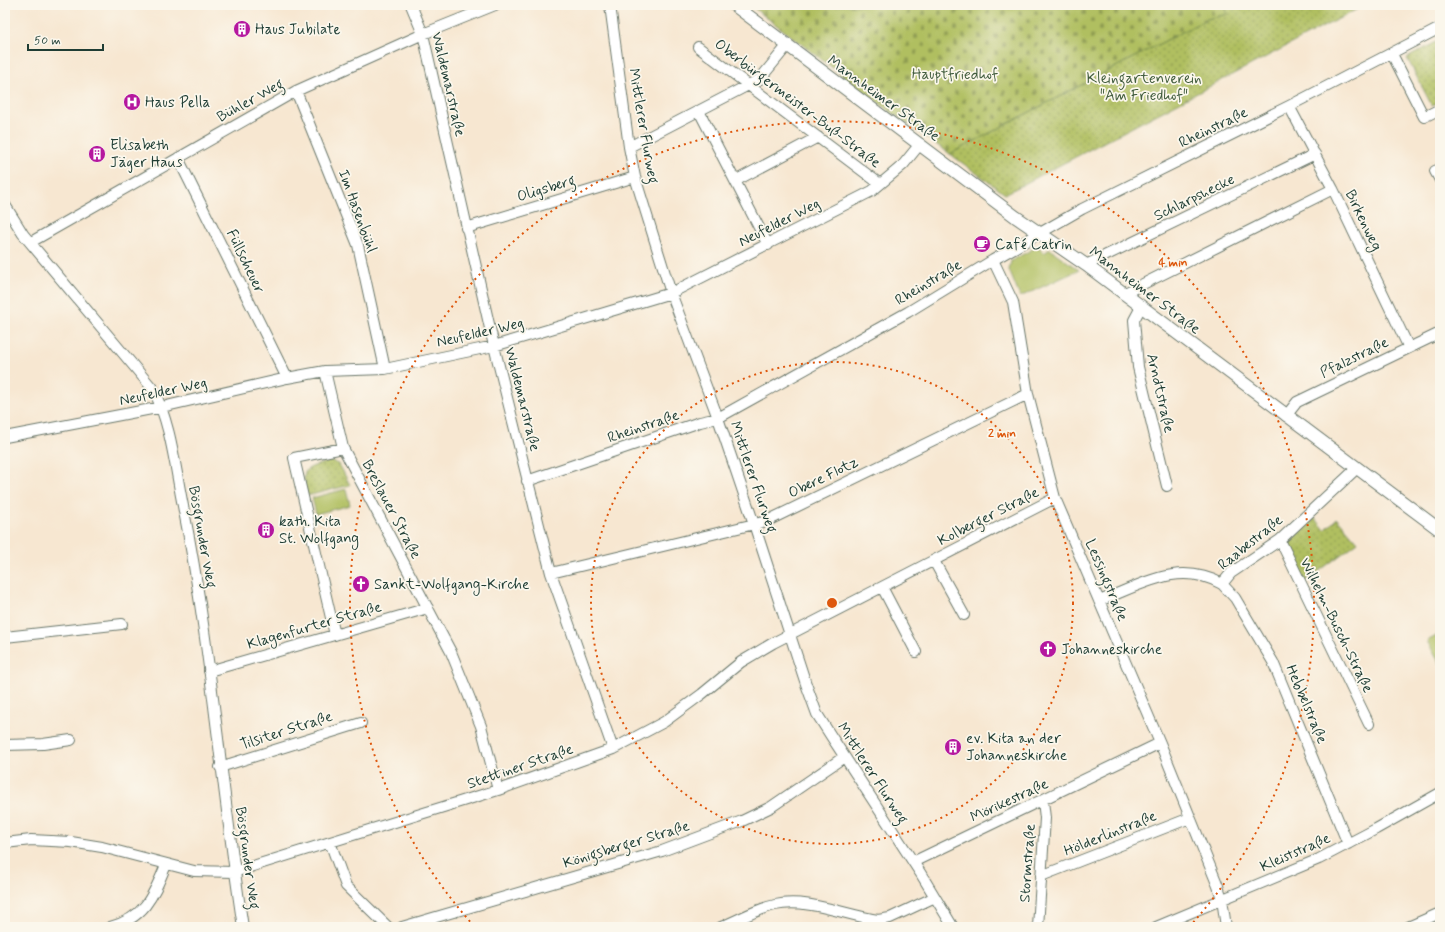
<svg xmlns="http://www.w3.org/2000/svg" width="1445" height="932" viewBox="0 0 1445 932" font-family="Mynerve,sans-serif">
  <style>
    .grass { fill: #b0bf61; stroke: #687e4a }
    .cemetery { fill: url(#cemetery-stones); stroke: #687e4a }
    .park { fill: url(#park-dots); stroke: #687e4a }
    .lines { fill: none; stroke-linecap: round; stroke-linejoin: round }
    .minor-casing { stroke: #6b786b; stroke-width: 12 }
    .tertiary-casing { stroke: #6b786b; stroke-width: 14 }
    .minor { stroke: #fff; stroke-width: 10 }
    .tertiary { stroke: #fff; stroke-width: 12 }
    .ring { fill: none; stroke: #de580e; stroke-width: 2; stroke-dasharray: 2 4 }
    .labels { text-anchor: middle; stroke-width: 3.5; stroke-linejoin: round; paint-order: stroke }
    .poi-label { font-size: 15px; fill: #1f3d34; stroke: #fbf7ec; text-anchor: start }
    .park-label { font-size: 15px; fill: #435e3f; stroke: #fbf7ec }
    .street-label { font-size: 15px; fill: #1f3d34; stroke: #fbf7ec }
    .centre { fill: #de580e; stroke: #fbf7ec; stroke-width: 2 }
    .ring-label { font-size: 12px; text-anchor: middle; font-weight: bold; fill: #de580e; stroke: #fbf7ec; stroke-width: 3.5; stroke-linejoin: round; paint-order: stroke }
  </style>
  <defs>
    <pattern id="cemetery-stones" width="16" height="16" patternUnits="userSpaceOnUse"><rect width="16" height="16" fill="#b0bf61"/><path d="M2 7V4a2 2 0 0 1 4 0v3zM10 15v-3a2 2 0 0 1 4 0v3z" fill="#8f9c51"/></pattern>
    <pattern id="park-dots" width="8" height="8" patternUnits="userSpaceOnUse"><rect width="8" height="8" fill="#b0bf61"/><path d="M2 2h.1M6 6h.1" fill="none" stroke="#8f9c51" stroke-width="1.8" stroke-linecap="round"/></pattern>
  </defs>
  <rect width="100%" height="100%" fill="#fbf7ec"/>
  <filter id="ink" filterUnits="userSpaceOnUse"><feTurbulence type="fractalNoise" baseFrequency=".025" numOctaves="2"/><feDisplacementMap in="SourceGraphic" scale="8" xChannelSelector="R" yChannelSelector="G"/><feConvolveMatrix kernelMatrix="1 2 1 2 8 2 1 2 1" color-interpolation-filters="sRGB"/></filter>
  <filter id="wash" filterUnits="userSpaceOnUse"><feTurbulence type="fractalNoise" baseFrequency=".012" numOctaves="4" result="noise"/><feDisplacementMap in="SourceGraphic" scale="16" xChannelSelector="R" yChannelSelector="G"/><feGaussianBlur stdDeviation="0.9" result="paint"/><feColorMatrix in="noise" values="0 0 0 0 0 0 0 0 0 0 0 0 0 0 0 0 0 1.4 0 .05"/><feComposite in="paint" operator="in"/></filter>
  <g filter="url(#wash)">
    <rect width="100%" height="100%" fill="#f7e7d1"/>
    <!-- grass -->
    <path class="grass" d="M1038,246L1044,253L1050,249L1079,270L1020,297L1009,270L1011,261Z
      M346,489L350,505L316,514L312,498Z
      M1440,634V664L1427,641Z"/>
    <!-- cemetery -->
    <path class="cemetery" d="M750,5H1224L1229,14L1207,19L950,154L892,113Z"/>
    <!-- park -->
    <path class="park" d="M1224,5H1365L1005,194L950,154L1207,19L1228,14Z
      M1440,40V102L1432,106L1407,58Z
      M331,461L339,464L350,485L307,496C300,467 304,469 331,461Z
      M1315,518L1325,530L1337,518L1358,542L1303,583L1286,544Z"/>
  </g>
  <g filter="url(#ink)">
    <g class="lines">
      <!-- minor casing -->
      <g class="minor-casing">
        <path id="minor" d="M411,5L423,34L494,346L551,573L613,749
          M610,5L629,147L635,177L671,293L718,418L754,524L806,684L817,714L831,736L921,874L953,927
          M698,47L880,184
          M1392,54L1424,117L1440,109
          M296,91L358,245L385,369
          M1289,106L1333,189L1409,348
          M699,111L768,245
          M629,147L760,79L787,46
          M178,158L287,378
          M1440,169L1435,171L1440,180
          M735,181L818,137
          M5,205L23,234L153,389C171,424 175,467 183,506C211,645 221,787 243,927
          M466,228L635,177
          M31,242L296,91L423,34L495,5
          M993,260L1013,302L1028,394L1055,498L1160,743L1218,886L1222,899L1226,927
          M1086,265L1315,154
          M1123,294L1333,189
          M1141,307L1134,320L1138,367L1167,486
          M325,371L343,448L451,652L481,726L498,790
          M1286,416L1297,402L1440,333
          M5,437L162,407L287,378L325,371L385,369L494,346L651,299L671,293L872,191L903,165L920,144
          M527,481L700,422L718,418L908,312L993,260L1082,209L1289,106L1440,28
          M1280,540L1369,724
          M934,561L964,615
          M551,573L767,521L1028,394
          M1222,584L1235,598L1273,662L1348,844
          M882,587L916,652
          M1099,601C1142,585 1178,560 1222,584L1231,573L1280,540L1357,468
          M335,635L294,458L343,448
          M5,637L122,624
          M209,671L428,608
          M5,745L43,744L71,740
          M220,767L361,723
          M330,842L346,886L388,927
          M5,843L31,840L71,842L102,847L194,871L234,872L498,790L613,749L664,722L702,694L741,662L773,643L1055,498
          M913,862L1160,743
          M1041,876L1190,818
          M110,927C145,918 153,896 166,865
          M402,927L662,851L742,821L771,807L844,757
          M721,927C738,920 757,909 775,905C808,898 845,915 878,920L890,918L935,897
          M1038,927L1045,818L1043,801
          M1156,927L1319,859L1376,829L1440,793
          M1408,927L1440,913"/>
      </g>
      <!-- tertiary casing -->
      <g class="tertiary-casing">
        <path id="tertiary" d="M734,5L1016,217L1086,265L1440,530"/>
      </g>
      <!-- minor -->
      <use href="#minor" class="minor"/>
      <!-- tertiary -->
      <use href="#tertiary" class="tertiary"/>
    </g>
  </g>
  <!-- distance rings -->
  <g class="ring">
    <circle cx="832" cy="603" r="241"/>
    <path d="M474 926A482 482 0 1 1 1190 926"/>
  </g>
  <!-- icons -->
  <defs>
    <g id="building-disc" transform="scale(0.9)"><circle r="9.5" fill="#b5179e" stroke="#fbf7ec"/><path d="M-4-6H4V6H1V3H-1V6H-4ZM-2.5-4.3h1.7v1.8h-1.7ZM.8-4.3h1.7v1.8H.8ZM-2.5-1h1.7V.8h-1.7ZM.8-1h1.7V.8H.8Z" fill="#fff"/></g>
    <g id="hospital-disc" transform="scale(0.9)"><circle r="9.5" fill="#b5179e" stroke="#fbf7ec"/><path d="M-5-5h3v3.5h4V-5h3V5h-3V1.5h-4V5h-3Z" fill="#fff"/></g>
    <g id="cafe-disc" transform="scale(0.9)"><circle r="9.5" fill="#b5179e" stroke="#fbf7ec"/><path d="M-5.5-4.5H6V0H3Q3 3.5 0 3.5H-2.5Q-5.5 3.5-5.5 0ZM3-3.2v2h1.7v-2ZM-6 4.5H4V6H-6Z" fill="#fff"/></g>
    <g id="church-disc" transform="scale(0.9)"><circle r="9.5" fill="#b5179e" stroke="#fbf7ec"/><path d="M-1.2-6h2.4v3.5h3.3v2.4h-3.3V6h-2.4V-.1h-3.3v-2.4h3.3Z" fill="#fff"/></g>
  </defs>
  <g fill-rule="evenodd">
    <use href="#building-disc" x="242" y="29"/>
    <use href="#hospital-disc" x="132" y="102"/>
    <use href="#building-disc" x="97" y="154"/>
    <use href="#cafe-disc" x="982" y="244"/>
    <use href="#building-disc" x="266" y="530"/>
    <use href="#church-disc" x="361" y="584"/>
    <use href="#church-disc" x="1048" y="649"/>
    <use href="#building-disc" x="953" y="747"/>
  </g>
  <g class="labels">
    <!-- poi labels -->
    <g class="poi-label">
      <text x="255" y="34">Haus Jubilate</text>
      <text x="145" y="107">Haus Pella</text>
      <text x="110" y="150">Elisabeth<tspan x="110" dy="17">Jäger Haus</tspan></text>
      <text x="995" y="249">Café Catrin</text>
      <text x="279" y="526">kath. Kita<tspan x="279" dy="17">St. Wolfgang</tspan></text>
      <text x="374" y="589">Sankt-Wolfgang-Kirche</text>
      <text x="1061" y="654">Johanneskirche</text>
      <text x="966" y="743">ev. Kita an der<tspan x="966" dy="17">Johanneskirche</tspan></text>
    </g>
    <!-- park labels -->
    <g class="park-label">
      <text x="955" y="79">Hauptfriedhof</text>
      <text x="1144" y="83">Kleingartenverein<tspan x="1144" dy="17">"Am Friedhof"</tspan></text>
    </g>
    <!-- street labels -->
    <g class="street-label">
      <text transform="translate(449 84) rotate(77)" y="5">Waldemarstraße</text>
      <text transform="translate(884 98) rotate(36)" y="5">Mannheimer Straße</text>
      <text transform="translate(250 100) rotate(-29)" y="5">Bühler Weg</text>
      <text transform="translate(798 103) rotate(37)" y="5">Oberbürgermeister-Buß-Straße</text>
      <text transform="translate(644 126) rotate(80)" y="5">Mittlerer Flurweg</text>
      <text transform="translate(1213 127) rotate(-26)" y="5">Rheinstraße</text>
      <text transform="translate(546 188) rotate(-17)" y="5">Oligsberg</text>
      <text transform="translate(1194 197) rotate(-26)" y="5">Schlarpshecke</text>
      <text transform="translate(358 211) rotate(70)" y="5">Im Hasenbühl</text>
      <text transform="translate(1364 220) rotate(64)" y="5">Birkenweg</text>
      <text transform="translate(779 222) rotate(-27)" y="5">Neufelder Weg</text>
      <text transform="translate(246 261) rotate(64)" y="5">Füllscheuer</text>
      <text transform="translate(928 282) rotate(-31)" y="5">Rheinstraße</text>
      <text transform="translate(1145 290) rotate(37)" y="5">Mannheimer Straße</text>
      <text transform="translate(480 332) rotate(-13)" y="5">Neufelder Weg</text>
      <text transform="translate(1354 357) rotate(-26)" y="5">Pfalzstraße</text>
      <text transform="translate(163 391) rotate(-12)" y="5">Neufelder Weg</text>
      <text transform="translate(1161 393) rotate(77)" y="5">Arndtstraße</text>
      <text transform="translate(523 399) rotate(76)" y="5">Waldemarstraße</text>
      <text transform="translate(643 426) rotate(-19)" y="5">Rheinstraße</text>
      <text transform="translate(754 477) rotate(71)" y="5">Mittlerer Flurweg</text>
      <text transform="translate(823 477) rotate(-26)" y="5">Obere Flotz</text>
      <text transform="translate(392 509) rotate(62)" y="5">Breslauer Straße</text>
      <text transform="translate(988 516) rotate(-27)" y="5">Kolberger Straße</text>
      <text transform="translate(203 537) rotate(80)" y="5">Bösgrunder Weg</text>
      <text transform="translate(1250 542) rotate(-39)" y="5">Raabestraße</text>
      <text transform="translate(1107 580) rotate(67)" y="5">Lessingstraße</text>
      <text transform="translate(314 625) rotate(-16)" y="5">Klagenfurter Straße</text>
      <text transform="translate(1337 625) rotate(64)" y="5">Wilhelm-Busch-Straße</text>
      <text transform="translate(1307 704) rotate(67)" y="5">Hebbelstraße</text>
      <text transform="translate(286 730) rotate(-18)" y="5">Tilsiter Straße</text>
      <text transform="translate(520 766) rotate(-19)" y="5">Stettiner Straße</text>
      <text transform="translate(873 773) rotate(57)" y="5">Mittlerer Flurweg</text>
      <text transform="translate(1009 800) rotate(-25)" y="5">Mörikestraße</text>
      <text transform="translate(1110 833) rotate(-22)" y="5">Hölderlinstraße</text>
      <text transform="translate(626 844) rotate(-17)" y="5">Königsberger Straße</text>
      <text transform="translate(1295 852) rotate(-24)" y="5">Kleiststraße</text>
      <text transform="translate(248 858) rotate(82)" y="5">Bösgrunder Weg</text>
      <text transform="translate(1027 863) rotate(-86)" y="5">Stormstraße</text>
    </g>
  </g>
  <circle cx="832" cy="603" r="6" class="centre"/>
  <g class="ring-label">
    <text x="1173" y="266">4 min</text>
    <text x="1002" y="437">2 min</text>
  </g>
  <!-- margin -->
  <rect width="1445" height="932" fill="none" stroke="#fbf7ec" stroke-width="20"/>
  <!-- scale -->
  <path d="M28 44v6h75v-6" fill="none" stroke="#1f3d34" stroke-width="2"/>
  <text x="34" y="44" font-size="12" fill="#1f3d34" stroke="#fbf7ec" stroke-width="3" paint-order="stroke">50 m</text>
</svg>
